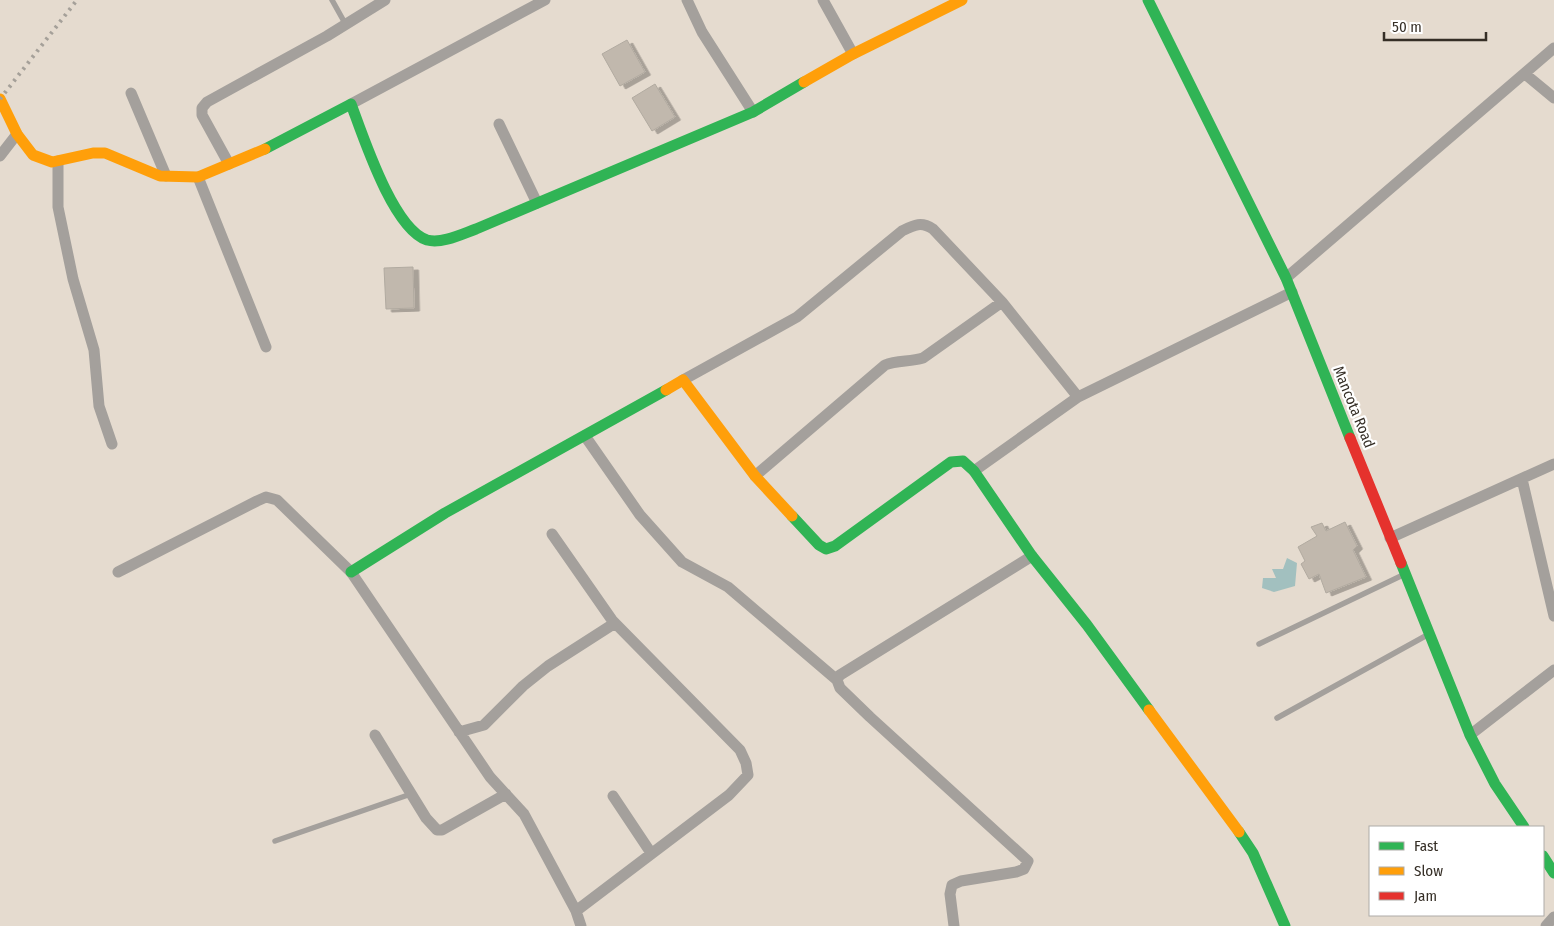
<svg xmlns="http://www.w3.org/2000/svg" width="1554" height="926" viewBox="0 0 1554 926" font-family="'Fira Sans Condensed',sans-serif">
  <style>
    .water { fill: #a2c0bf }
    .building { fill: #c1b8ad; stroke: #b1aaa0; filter: url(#shadow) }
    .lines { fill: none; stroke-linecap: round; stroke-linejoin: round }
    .lane { stroke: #a4a09c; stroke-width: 5.5 }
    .street { stroke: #a4a09c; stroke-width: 11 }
    .fast { stroke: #30b455; stroke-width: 11 }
    .slow { stroke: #ff9f0a; stroke-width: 11 }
    .jam { stroke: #e5322d; stroke-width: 11 }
    .rail { stroke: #a5a099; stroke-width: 4; stroke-dasharray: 2.5 5; stroke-linecap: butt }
    .labels { text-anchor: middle; stroke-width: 4.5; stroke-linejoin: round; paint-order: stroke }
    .street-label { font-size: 15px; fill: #352e26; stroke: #fff }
  </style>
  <defs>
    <filter id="shadow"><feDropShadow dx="5.5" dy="3" stdDeviation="0" flood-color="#0004"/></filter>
  </defs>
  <rect width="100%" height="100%" fill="#e5dbcf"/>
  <!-- water -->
  <path class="water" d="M1287,558L1297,563L1295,586L1274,592L1262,588L1263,578H1276L1272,569H1283Z"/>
  <!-- building -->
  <path class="building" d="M627,40L645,72L620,86L602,54Z
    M655,84L675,117L652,131L632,98Z
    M413,267L414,308L386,309L384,268Z
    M1345,522L1357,546L1353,550L1366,577L1326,593L1319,574L1309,579L1301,564L1305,561L1298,547L1317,536L1311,527L1322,523L1326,531Z"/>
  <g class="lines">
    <!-- lane -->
    <path class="lane" d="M332,0L346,25
      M1259,644L1405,574
      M1277,718L1429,634
      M275,841L411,794"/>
    <!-- street -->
    <path class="street" d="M687,0L702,32L753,112
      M823,0L853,54
      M1525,74L1554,98
      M131,93L166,176
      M351,104L545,0
      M499,124L537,203
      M0,156L17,134
      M58,161V207L73,279L94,350L99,406L112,444
      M229,164L202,115V108L207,102L327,36L385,0
      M198,177L266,347
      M1286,278L1554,48
      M683,380L797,317L902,231C914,225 921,221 933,229L1002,302L1078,397
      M585,436L640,515L682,562L728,587L837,680
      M974,471L1078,397L1292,292
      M755,476L885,365C897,360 910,362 923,358L1002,302
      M1522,479L1554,616
      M552,534L612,620L740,750L746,763L748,775L729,795L576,911
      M1390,538L1554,464
      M118,572L257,501L266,497L277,500L351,572L490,777L524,814L576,911L581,926
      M459,732L484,725L523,686L548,666L615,623
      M375,735L426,818L437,830H442L506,794
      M1470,735L1554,670
      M613,796L651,853
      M954,926L950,894L952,885L961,881L1016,872L1024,869L1028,861L870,717L840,688L837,680L840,675L1032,556
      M1546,926L1554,917"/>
    <!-- fast -->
    <path class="fast" d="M1148,0L1286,278L1350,438
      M265,149L351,104C363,136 393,229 427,240C442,244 462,234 476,229L753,112L804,82
      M792,516L819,545L826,549L835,546L951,462L963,461L974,471L1032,556L1087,625L1149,710
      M1401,563L1470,735L1495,784L1524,827
      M351,572L445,513L666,390
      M1239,832L1253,853L1285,926
      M1543,856L1554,873"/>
    <!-- slow -->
    <path class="slow" d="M804,82L853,54L962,0
      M0,99L17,134L33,155L52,162L93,153H105L160,176L198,177L265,149
      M666,390L683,380L755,476L792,516
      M1149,710L1239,832"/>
    <!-- jam -->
    <path class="jam" d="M1350,438L1401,563"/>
    <!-- rail -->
    <path class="rail" d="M0,99L77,0"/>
  </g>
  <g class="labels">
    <!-- street labels -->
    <g class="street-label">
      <text transform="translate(1354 407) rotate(68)" y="5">Mancota Road</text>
    </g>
  </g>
  <!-- legend -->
  <rect x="1369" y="826" width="175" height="90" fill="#ffffff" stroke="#aeaba8"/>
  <rect x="1379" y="842" width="25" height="8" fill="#30b455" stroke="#aeaba8"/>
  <text x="1414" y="851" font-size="15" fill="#352e26">Fast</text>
  <rect x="1379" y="867" width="25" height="8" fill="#ff9f0a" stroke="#aeaba8"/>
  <text x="1414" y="876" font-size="15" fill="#352e26">Slow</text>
  <rect x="1379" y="892" width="25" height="8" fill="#e5322d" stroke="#aeaba8"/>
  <text x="1414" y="901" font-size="15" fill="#352e26">Jam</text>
  <!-- scale -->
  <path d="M1384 32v8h102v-8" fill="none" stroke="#352e26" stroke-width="2.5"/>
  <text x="1392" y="32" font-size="15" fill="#352e26" stroke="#ffffff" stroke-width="4" paint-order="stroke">50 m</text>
</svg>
